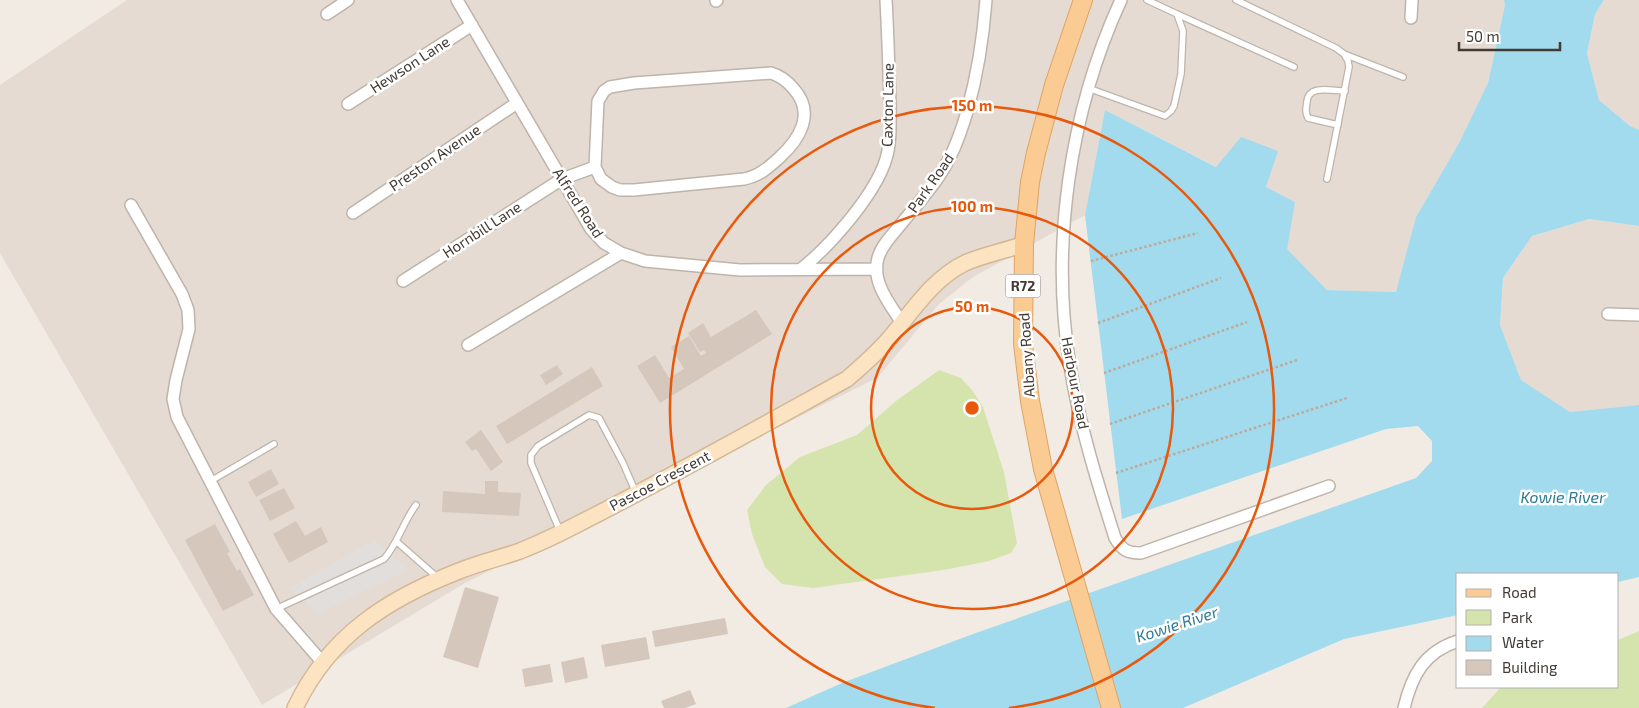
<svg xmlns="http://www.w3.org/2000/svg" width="1639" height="708" viewBox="0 0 1639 708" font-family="'Exo 2',sans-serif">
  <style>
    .residential { fill: #e5dbd2 }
    .green { fill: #d5e4ad }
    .parking { fill: #e2dedc }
    .water { fill: #a1dbed }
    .building { fill: #d5c7bc }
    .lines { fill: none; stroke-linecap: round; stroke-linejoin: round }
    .lane-casing { stroke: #bfb4aa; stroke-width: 8 }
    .street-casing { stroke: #bfb4aa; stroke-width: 14 }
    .secondary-casing { stroke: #d3b897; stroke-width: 18 }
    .primary-casing { stroke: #dea464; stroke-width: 20 }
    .path { stroke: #bdaa98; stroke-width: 2.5; stroke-dasharray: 2.5 2.5; stroke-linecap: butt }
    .lane { stroke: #fff; stroke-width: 5.5 }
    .street { stroke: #fff; stroke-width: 11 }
    .secondary { stroke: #fce4c2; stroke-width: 15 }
    .primary { stroke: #facb93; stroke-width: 18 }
    .ring { fill: none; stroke: #e8590c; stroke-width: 2.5 }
    .labels { text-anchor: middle; stroke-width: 5; stroke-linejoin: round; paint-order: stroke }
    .shield { fill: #fff; stroke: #7b7571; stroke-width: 1 }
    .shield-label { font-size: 14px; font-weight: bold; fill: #433a34 }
    .street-label { font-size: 15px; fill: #433a34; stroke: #fff }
    .water-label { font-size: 16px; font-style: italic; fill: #2d7a93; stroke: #fff }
    .centre { fill: #e8590c; stroke: #fff; stroke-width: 2.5 }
    .ring-label { font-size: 15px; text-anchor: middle; font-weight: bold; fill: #e8590c; stroke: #fff; stroke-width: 5; stroke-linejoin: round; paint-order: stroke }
  </style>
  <rect width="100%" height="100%" fill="#f1ebe4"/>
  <!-- residential -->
  <path class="residential" d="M127,0H1504L1505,5L1488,83L1459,143L1416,217L1397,292L1327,290L1286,249L1295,202L1266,187L1277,151L1217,167L1105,110L1085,215L973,277L939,304L877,378L465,583L262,705L0,253V85Z
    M1604,0H1639V130L1630,126L1599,100L1587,53L1595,14Z
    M1589,219L1639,226V405L1570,412L1521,380L1500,325L1503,278L1532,236Z"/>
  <!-- green -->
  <path class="green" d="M939,370L961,378L972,390L983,407L1004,472L1017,543L1011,553L989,561L944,570L813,588L782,584L765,567L752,534L747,510L766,485L800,457L857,435L896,401Z
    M1639,631V708H1482L1501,687H1618V640Z"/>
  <!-- parking -->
  <path class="parking" d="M375,540L408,570L318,614L290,587Z"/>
  <!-- water -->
  <path class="water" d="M1504,0H1604L1595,14L1587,53L1599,100L1630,126L1639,130V226L1589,219L1532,236L1503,278L1500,325L1521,380L1570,412L1639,405V577L1618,582V574H1458V615L1344,639L1183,708H786L842,683L973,634L1416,478L1432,461V441L1418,426L1386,429L1122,519L1085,215L1105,110L1216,167L1241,137L1278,151L1266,187L1295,202L1287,249L1327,290L1396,292L1416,217L1459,143L1488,83L1505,5Z"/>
  <!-- building -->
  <path class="building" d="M756,310L772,334L660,403L637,366L655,355L669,378L684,369L671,347L689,336L701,356L706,353L704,350L700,352L688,333L703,323L711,337Z
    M557,365L563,374L546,385L540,375Z
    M592,367L603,386L507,444L496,426Z
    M481,430L503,462L491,471L476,449L472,451L465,442Z
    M271,469L279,484L256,497L248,482Z
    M485,481H498V492L521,493L519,516L442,512L443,491L485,494Z
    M284,488L295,508L270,521L259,500Z
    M296,521L305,536L321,527L328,542L289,563L273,534Z
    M215,524L230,552L227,553L237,571L240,569L254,595L223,611L185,540Z
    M465,587L499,597L478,668L443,657Z
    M725,618L728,634L655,647L652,631Z
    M646,637L650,659L605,667L601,645Z
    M584,657L588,678L565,683L561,662Z
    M550,664L553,682L525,687L522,669Z
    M690,690L696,704L685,708H664L661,701Z"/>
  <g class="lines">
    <!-- lane casing -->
    <g class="lane-casing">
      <path id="lane" d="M1236,0L1336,48L1344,54L1348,61L1349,67L1327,179
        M1177,14L1294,67
        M1344,54L1403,77
        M1088,88L1165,116L1171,111L1174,106L1181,74L1183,31L1177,14L1147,0
        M1338,125L1308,118C1305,112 1306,108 1307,102C1308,84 1332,91 1345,91
        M209,482L274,444
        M560,531L531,463V455L538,446L589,415L599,418L623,463L636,493
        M397,542L438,578
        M276,609L384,559C398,543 403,522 416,505"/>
    </g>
    <!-- street casing -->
    <g class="street-casing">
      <path id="street" d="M457,0L591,229L604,243L621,253L645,261L740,270L877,269
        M1121,0C1070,111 1050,245 1070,366C1079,424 1097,481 1115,538C1122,550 1127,553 1141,553L1329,486
        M716,1L717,0
        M327,14L348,0
        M1411,18L1412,0
        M771,73C781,76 787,81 793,88C816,113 800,139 779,158C768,168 759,176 744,179L634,190H620L612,187L601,179L595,167L598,101L604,91L610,87L634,83Z
        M348,104L472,25
        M131,205L182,294L188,310L189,329L176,380L173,399L177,417L276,609L323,663
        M353,213L517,103
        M801,269C830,246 875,195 886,159C891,143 890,123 890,106C889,71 888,35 886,0
        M403,281L562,179L595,167
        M1608,314L1639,315
        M902,323C890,304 871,282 878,258C881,247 890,237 897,229C910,213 923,198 935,182C951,160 959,138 967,112C978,73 983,41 986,0
        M468,345L621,253
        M1404,708C1412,675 1424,652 1458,641"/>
    </g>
    <!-- secondary casing -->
    <g class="secondary-casing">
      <path id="secondary" d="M295,708C329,636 387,599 459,571C479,563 500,558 520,551C540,543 559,534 578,524C669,478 758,428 847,379C862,366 876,354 889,339C912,312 932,279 965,263C983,255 1005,251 1024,244"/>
    </g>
    <!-- primary casing -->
    <g class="primary-casing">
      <path id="primary" d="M1083,0L1054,85L1036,153L1030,182L1024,244L1023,344L1030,401L1043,469L1111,708"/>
    </g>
    <!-- path -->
    <path class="path" d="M1091,261L1198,233
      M1098,323L1221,278
      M1104,373L1247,322
      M1110,424L1297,360
      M1116,473L1347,398"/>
    <!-- lane -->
    <use href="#lane" class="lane"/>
    <!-- street -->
    <use href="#street" class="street"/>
    <!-- secondary -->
    <use href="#secondary" class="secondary"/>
    <!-- primary -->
    <use href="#primary" class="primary"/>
  </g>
  <!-- distance rings -->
  <g class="ring">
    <circle cx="972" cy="408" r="101"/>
    <circle cx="972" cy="408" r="201"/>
    <path d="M935 708A302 302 0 1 1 1009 708"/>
  </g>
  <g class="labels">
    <!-- shield labels -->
    <rect class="shield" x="1005.5" y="274.5" width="35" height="23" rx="4"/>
    <g class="shield-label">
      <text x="1023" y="291">R72</text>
    </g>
    <!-- street labels -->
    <g class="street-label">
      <text transform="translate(410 65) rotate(-33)" y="5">Hewson Lane</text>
      <text transform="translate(888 105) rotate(-89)" y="5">Caxton Lane</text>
      <text transform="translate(435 158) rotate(-34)" y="5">Preston Avenue</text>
      <text transform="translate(931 183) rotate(-55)" y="5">Park Road</text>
      <text transform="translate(578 203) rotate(57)" y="5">Alfred Road</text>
      <text transform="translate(482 230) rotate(-33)" y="5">Hornbill Lane</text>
      <text transform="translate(1027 355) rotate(-94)" y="5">Albany Road</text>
      <text transform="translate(1075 383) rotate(79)" y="5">Harbour Road</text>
      <text transform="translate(660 481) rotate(-28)" y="5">Pascoe Crescent</text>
    </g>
    <!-- water labels -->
    <g class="water-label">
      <text x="1563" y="503">Kowie River</text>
      <text transform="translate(1177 624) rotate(-18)" y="6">Kowie River</text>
    </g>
  </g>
  <circle cx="972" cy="408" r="8" class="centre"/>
  <g class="ring-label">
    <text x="972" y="111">150 m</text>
    <text x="972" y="212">100 m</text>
    <text x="972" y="312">50 m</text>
  </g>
  <!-- legend -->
  <rect x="1456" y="573" width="162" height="115" fill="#ffffff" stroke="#b4b0ae"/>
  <rect x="1466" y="589" width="25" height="8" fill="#facb93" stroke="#b4b0ae"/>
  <text x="1502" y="598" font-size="15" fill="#433a34">Road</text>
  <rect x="1466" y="610" width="25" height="15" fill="#d5e4ad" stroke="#b4b0ae"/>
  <text x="1502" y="623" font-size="15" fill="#433a34">Park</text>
  <rect x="1466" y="636" width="25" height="15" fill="#a1dbed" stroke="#b4b0ae"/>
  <text x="1502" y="648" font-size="15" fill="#433a34">Water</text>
  <rect x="1466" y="660" width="25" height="15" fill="#d5c7bc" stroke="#b4b0ae"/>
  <text x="1502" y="673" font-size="15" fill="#433a34">Building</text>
  <!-- scale -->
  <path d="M1459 42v8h101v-8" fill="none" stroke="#433a34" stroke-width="2.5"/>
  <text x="1466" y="42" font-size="15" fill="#433a34" stroke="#ffffff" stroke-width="4" paint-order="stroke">50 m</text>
</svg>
